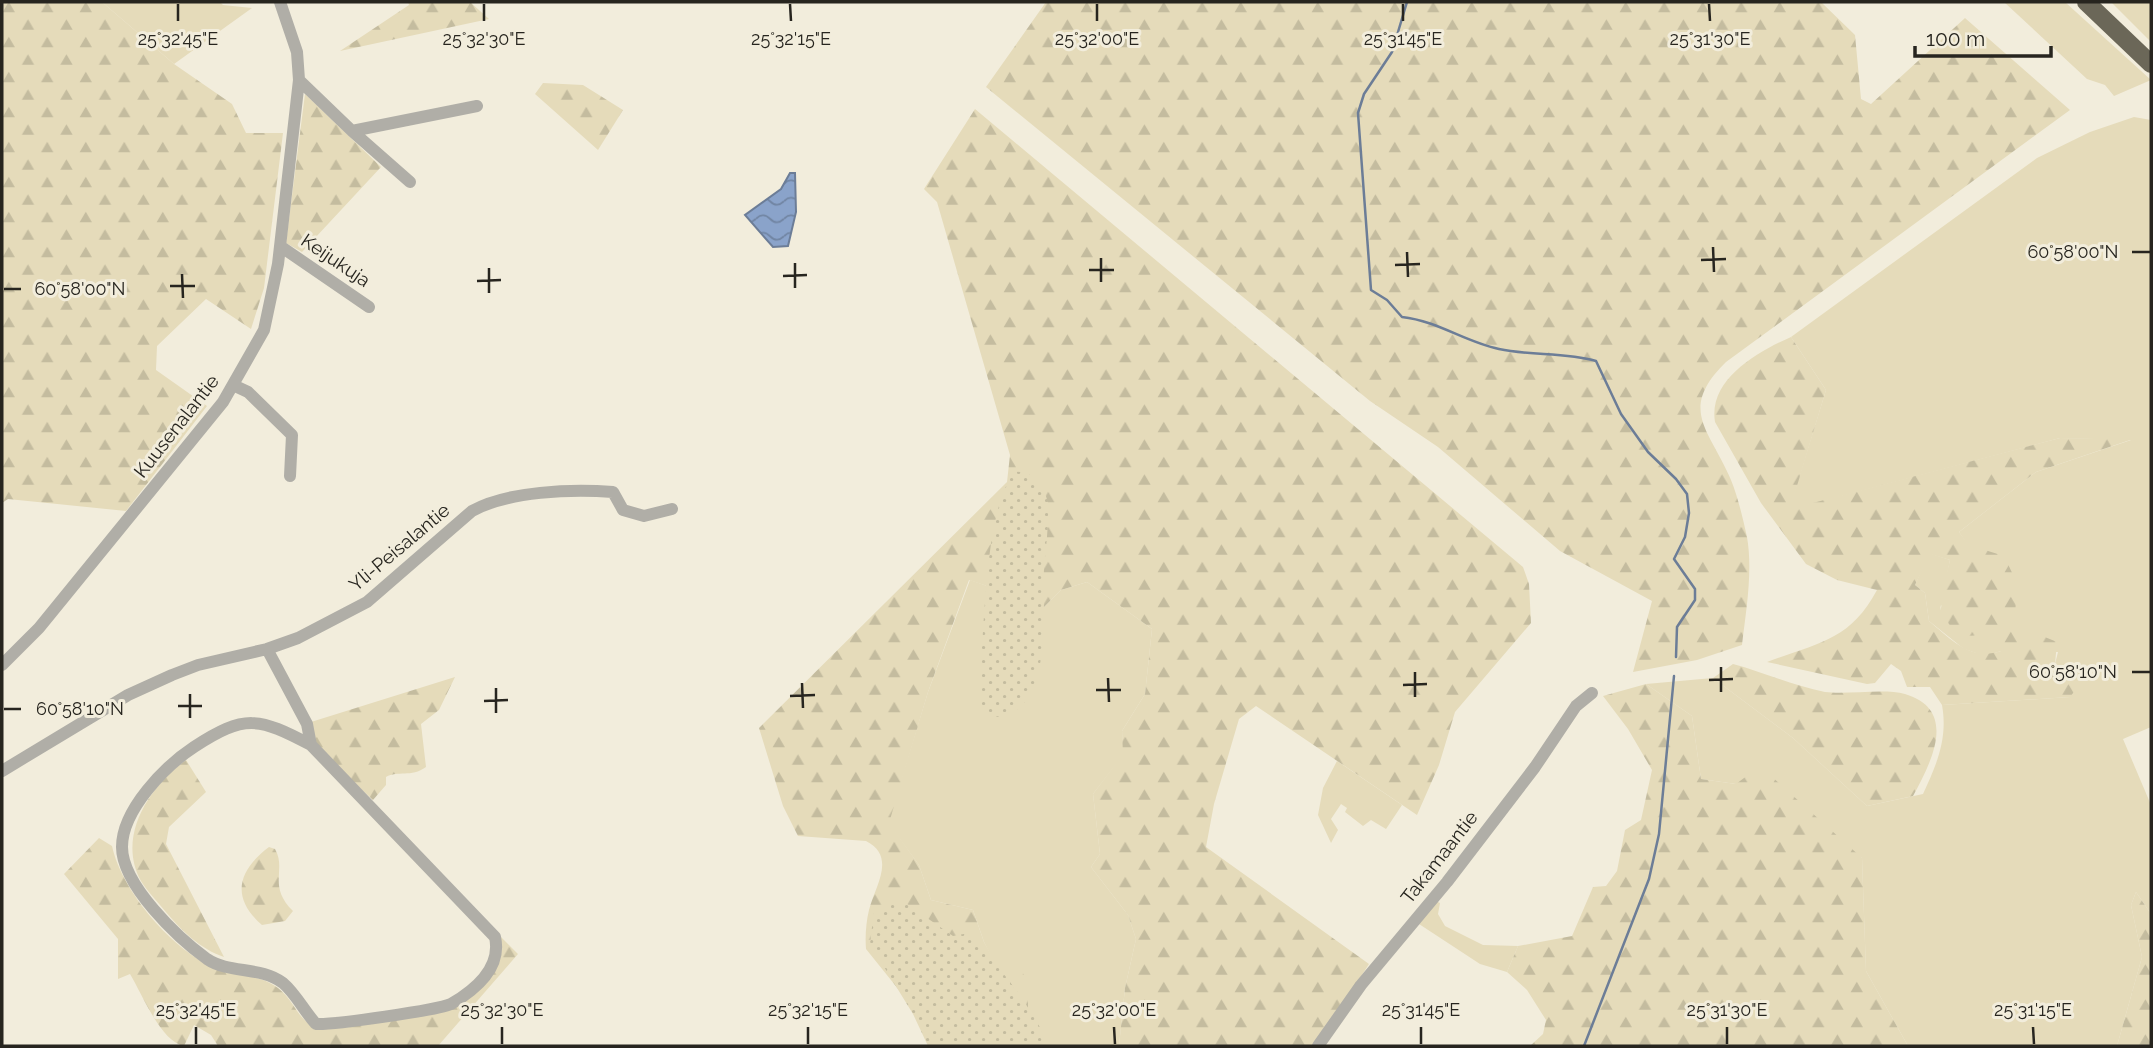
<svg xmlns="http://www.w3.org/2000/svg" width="2153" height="1048" viewBox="0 0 2153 1048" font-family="Raleway,sans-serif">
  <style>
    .grass { fill: #e5dbba }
    .forest { fill: url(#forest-firs) }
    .park { fill: url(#park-dots) }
    .water { fill: url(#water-waves); stroke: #6c7d97; stroke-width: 2 }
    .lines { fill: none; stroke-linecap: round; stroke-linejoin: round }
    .stream { stroke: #6c7d97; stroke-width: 2.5 }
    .minor { stroke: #b0aea7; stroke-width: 12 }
    .highway { stroke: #6b6758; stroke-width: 18 }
    .ticks { fill: none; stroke: #27251f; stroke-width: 2.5 }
    .labels { text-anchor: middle; stroke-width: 6; stroke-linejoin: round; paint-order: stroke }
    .street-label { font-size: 19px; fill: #27251f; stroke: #f2eddc }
    .ticks-label { font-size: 18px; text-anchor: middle; fill: #27251f; stroke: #f2eddc; stroke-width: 6; stroke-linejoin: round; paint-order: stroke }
  </style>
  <defs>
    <pattern id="forest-firs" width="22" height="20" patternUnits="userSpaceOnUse" patternTransform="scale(1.75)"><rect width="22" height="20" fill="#e5dbba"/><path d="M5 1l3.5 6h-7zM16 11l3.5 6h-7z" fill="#c4bc9f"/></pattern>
    <pattern id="park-dots" width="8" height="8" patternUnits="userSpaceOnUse" patternTransform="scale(1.75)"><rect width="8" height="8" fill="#e5dbba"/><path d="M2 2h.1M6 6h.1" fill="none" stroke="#c4bc9f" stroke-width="1.8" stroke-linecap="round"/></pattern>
    <pattern id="water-waves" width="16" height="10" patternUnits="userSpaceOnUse" patternTransform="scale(1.75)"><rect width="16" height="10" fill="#8aa3ca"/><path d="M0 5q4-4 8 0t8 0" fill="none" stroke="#7185a3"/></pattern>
  </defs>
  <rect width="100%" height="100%" fill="#f2eddc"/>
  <!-- grass -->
  <path class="grass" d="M102,2H220L223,5L252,8L174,64Z
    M2004,2H2065L2151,80L2114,96L2105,85L2087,79Z
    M2111,2H2151V42Z
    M2134,117L2151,120V727L2123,739L2151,805V914L2136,892L2131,905L2142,957L2117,1046H1908L1866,971L1862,858L1736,784L1701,779L1692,716L1646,684L1713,678L1793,738L1867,806L1923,794C1937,764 1948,738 1942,705L2070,697L2055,664L2058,652L2001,651L1985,656L1964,649L1929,621L1925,593L1915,585L1929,553L1950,560L1940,610L1968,545L1959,532L2036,472L2131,440L2060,438L1789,510L1826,390L1791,337L2037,158L2090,132Z
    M970,580L999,590L1027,624L1061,590L1087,582L1152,629L1145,694L1122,731L1124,754L1093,794L1100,854L1091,867L1128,915L1136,939L1125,988L1119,1046H1035L984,942L973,910L931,900L919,865L888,823L928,692Z
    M1337,761L1402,805L1386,829L1371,820L1363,826L1345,812L1347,808L1341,804L1331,819L1338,830L1331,843L1318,815L1323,788Z
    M1436,901L1440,903L1438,914L1445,926L1483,945L1518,946L1507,972L1480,964L1419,924Z"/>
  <!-- forest -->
  <path class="forest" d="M2,2H102L174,64L232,104L246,133H283L264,288L251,329L206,299L157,346L156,370L207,406L126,511L8,499L2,503Z
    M408,2H470L489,19L340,51L409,5Z
    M1046,2H1821L1855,35L1861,99L1871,104L1965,18L2070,110L1726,362C1677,410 1710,430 1731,480C1738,497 1743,519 1747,537C1753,571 1746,611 1742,645L1697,660L1633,672L1652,601L1560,551L1438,447L1370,401L986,87Z
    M543,83L583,85L623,110L598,150L535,94Z
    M305,94L381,167L302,252L286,243Z
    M975,109L1523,567L1529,584L1531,623L1455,712L1439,765L1417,815L1256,706L1239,719L1214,804L1206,847L1369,964L1316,1046H1119L1125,988L1136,939L1128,915L1091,867L1100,854L1093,794L1123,754L1122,731L1145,694L1152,629L1087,582L1061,590L1027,624L999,590L969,580L928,692L889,823L919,865L931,900L973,910L984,942L995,962L1022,971L1028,984V1017L907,1000L866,949C865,937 866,922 869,910C875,886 897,857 866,841L798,836L783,806L759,728L1007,482L1010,455L937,202L924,189Z
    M1791,337L1826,390L1790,509L2060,438L2133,439L2036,472L1959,532L1969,545L2004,556L2017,583L2015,617C1960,653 1943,636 1936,576L1947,572L1950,560L1930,554L1915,585L1925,593L1929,621C1952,640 1970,661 2001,651L2006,631L2028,630L2057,642L2055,664L2080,684L2070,697L1942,705L1930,687H1907L1901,671L1891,664L1875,683L1867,684L1767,662C1817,643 1850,641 1877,590L1837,580L1806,564L1761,503L1715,422C1708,380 1757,352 1791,337Z
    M1733,664C1763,672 1794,686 1825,692C1847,695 1884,688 1905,694C1959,710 1931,763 1913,796L1867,806L1793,738L1713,678Z
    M455,677L439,710L421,724L426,767C411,778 398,770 386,777V785L373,800L315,746L311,722Z
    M1646,684L1692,716L1701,779L1736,784L1760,766L1862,858L1866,971L1908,1046H1530L1543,1034L1546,1020L1527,990L1507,972L1518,946L1572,936L1593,887L1606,886L1617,871L1625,830L1641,820L1652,770L1628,729L1603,696Z
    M186,760L206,792L169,827L166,844L224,957C200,949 181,930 165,911C157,901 147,891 141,881C116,836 150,786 186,760Z
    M99,838L112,846C122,892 173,951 217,969C236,976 262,975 278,988C295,1001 298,1022 319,1029L450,1009L484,983L501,937L518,954L438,1046H218L211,1035L194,1025L184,1046C161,1042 142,994 130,974L118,979V939L64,874Z
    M269,847L275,849C287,870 267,885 293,911L285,921L262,925C231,898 237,871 269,847Z
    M2136,892L2151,914V1046H2117L2142,957L2131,905Z"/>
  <!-- park -->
  <path class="park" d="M1014,472C1034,470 1044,486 1048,503C1049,525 1046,546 1044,568C1042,610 1055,715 994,717L981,704L978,693C986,635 982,517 1014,472Z
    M894,903L907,904L953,936L969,933C999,967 1027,1000 1047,1041L1046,1046H928L913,1014L870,944L874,910Z"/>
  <!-- water -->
  <path class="water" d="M790,173H795L796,212L788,246L773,247L745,215L781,189Z"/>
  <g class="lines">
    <!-- stream -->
    <path class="stream" d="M1407,2L1392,52L1364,94L1358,113L1371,290L1387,300L1402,317C1438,321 1465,342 1499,349C1531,356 1565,352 1596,361L1621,414L1648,452L1676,479L1687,494L1689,513L1685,537L1674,559L1695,589V600L1677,627L1676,657
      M1584,1046L1649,879L1659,834L1674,676"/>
    <!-- minor -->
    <path class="minor" d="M299,80L352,131L477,106
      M352,131L410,182
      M280,246L369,307
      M233,385L248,392L292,435L290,476
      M267,649L307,724L311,745L495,937C502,968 475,990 451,1004C438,1010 333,1025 316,1024C304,1011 296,994 283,983C261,966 229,974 207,959C178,938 122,885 122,847C122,810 165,766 194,747C245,714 258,717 311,745
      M2,665L39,628L223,402L264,330L278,264L299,80L297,52L280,2
      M2,771L128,695L172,675L198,665L267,649L298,638L367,602L472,511C508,491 571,489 613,492L623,510L644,516L672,509
      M1318,1046L1361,985L1447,882L1535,767L1576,706L1592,693"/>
    <!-- highway -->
    <path class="highway" d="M2086,2L2151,64"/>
  </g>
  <!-- ticks -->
  <path class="ticks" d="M178,4V21M484,4V21M790,4L791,21M1097,4V21M1403,4V21M1709,4L1710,21M1713,247L1714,272M1407,252L1408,277M2132,252H2150M1101,258V282M1701,260L1726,259M795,263V288M1395,265L1420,264M489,268V293M1089,270H1114M182,274L183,298M783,276L807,275M477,281L501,280M170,286H195M4,289H21M1721,667V692M1415,672V697M2132,672H2150M1108,678L1109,702M1709,680L1733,679M802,683L803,708M1403,685L1427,684M496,688V713M1096,690H1121M190,694V718M790,696L815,695M484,701L508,700M178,706H202M4,709H21M196,1027V1044M502,1027V1044M808,1027V1044M1114,1027L1115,1044M1421,1027V1044M1727,1027V1044M2033,1027L2034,1044"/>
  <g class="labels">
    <!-- street labels -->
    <g class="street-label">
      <text transform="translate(336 260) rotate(34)" y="7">Keijukuja</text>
      <text transform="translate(176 426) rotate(-52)" y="7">Kuusenalantie</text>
      <text transform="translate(399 547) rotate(-40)" y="7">Yli-Peisalantie</text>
      <text transform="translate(1439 857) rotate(-52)" y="7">Takamaantie</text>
    </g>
  </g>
  <g class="ticks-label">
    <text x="178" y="45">25°32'45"E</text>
    <text x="484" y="45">25°32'30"E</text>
    <text x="791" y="45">25°32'15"E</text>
    <text x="1097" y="45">25°32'00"E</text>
    <text x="1403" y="45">25°31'45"E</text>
    <text x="1710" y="45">25°31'30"E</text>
    <text x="2073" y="258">60°58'00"N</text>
    <text x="80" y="295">60°58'00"N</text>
    <text x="2073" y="678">60°58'10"N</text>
    <text x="80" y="715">60°58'10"N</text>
    <text x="196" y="1016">25°32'45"E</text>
    <text x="502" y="1016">25°32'30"E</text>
    <text x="808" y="1016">25°32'15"E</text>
    <text x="1114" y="1016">25°32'00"E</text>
    <text x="1421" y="1016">25°31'45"E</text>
    <text x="1727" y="1016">25°31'30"E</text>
    <text x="2033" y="1016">25°31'15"E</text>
  </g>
  <!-- border -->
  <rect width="2153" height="1048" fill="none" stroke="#27251f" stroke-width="7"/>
  <!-- scale -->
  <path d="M1915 46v10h136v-10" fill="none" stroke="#27251f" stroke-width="3.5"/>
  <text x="1926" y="46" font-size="21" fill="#27251f" stroke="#f2eddc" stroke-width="5" paint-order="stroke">100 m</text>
</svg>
